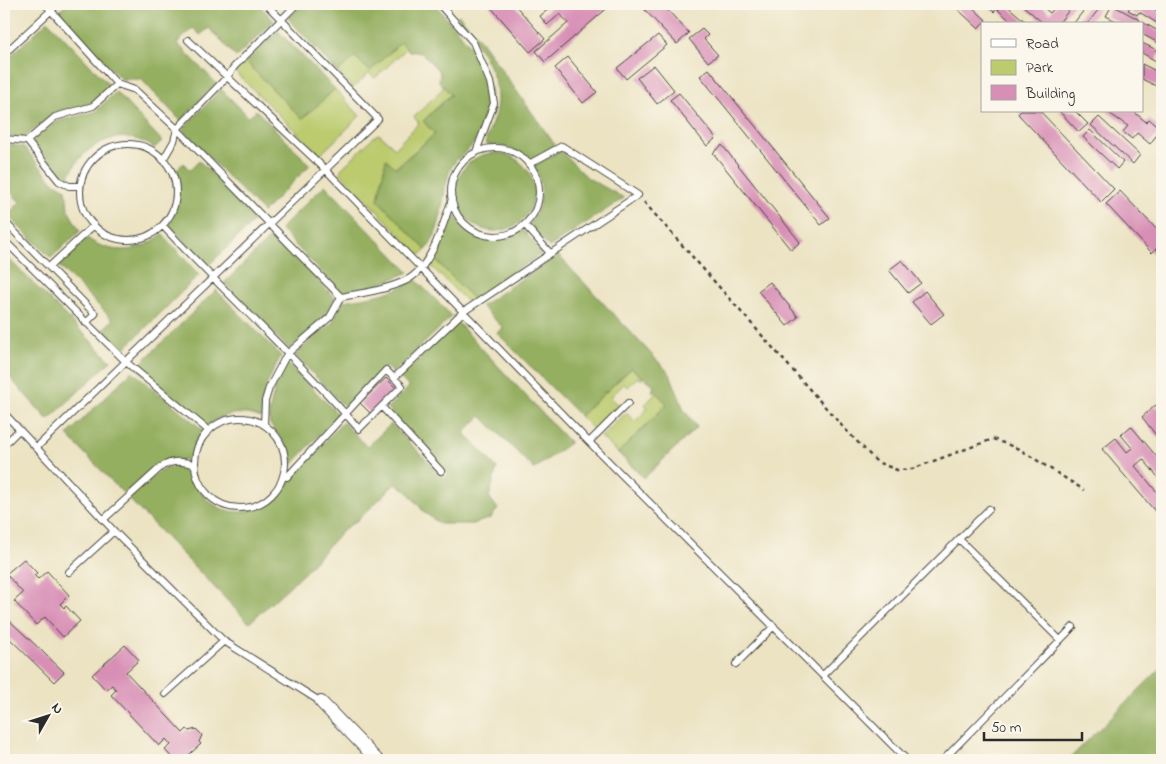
<svg xmlns="http://www.w3.org/2000/svg" width="1166" height="764" viewBox="0 0 1166 764" font-family="'Indie Flower',sans-serif">
  <style>
    .green { fill: #bbcb6e; stroke: #737b4c }
    .forest { fill: #94af61; stroke: #606d46 }
    .building { fill: #d88fb6 }
    .lines { fill: none; stroke-linecap: round; stroke-linejoin: round }
    .service-casing { stroke: #484742; stroke-width: 8 }
    .minor-casing { stroke: #484742; stroke-width: 14 }
    .path { stroke: #484742; stroke-width: 2.5; stroke-dasharray: 4 4; stroke-linecap: butt }
    .service { stroke: #fff; stroke-width: 6 }
    .minor { stroke: #fff; stroke-width: 12 }
  </style>
  <rect width="100%" height="100%" fill="#fbf7ec"/>
  <filter id="ink" filterUnits="userSpaceOnUse"><feTurbulence type="fractalNoise" baseFrequency=".02" numOctaves="2"/><feDisplacementMap in="SourceGraphic" scale="10" xChannelSelector="R" yChannelSelector="G"/><feConvolveMatrix kernelMatrix="1 2 1 2 8 2 1 2 1" color-interpolation-filters="sRGB"/></filter>
  <filter id="wash" filterUnits="userSpaceOnUse"><feTurbulence type="fractalNoise" baseFrequency=".0096" numOctaves="4" result="noise"/><feDisplacementMap in="SourceGraphic" scale="20" xChannelSelector="R" yChannelSelector="G"/><feGaussianBlur stdDeviation="1.12" result="paint"/><feColorMatrix in="noise" values="0 0 0 0 0 0 0 0 0 0 0 0 0 0 0 0 0 1.4 0 .05"/><feComposite in="paint" operator="in"/></filter>
  <g filter="url(#wash)">
    <rect width="100%" height="100%" fill="#ece3c3"/>
    <!-- green -->
    <path class="green" d="M401,42L407,48L375,78L369,73L353,88L337,72L355,57L370,71Z
      M246,62L302,119L335,89L360,116L320,155L235,72Z
      M444,87L451,94L423,121L435,134L395,168L386,160L378,200L426,250L420,255L340,173L341,169L376,135L379,134L395,148L419,123L414,117Z
      M433,257L474,300L469,304L427,262Z
      M632,368L643,378L641,380L638,377L627,387L624,384L611,397L619,405L594,430L580,416Z
      M653,389L667,404L618,453L601,437L626,413L635,421L648,408L645,405L655,394L652,391Z"/>
    <!-- forest -->
    <path class="forest" d="M67,4H258L274,21L236,57L209,28L200,35L193,28L177,43L216,83L181,121L141,79H121L57,12Z
      M304,4H434C453,25 495,69 490,101C488,115 480,132 473,144C467,153 454,159 450,170C441,195 444,228 426,250L378,200L386,159L396,168L435,134L423,121L451,95L439,81L440,72L422,53L409,51L401,42L370,71L355,57L337,72L288,18Z
      M459,15L481,41L555,145L528,161C516,149 505,145 487,145L486,140C490,129 496,115 497,103C499,71 475,40 457,17Z
      M48,21L110,86L92,104L56,112L22,139L4,136V62Z
      M278,31L335,89L302,119L246,62Z
      M221,89L249,117L256,110L310,165L263,212L182,130Z
      M116,92L162,141L154,148C121,124 81,144 68,179L62,177L32,141L58,121L95,112Z
      M4,144L24,147L53,182L66,189L68,210L80,231L51,258L7,215L20,202L4,185Z
      M560,151L588,178L624,198L549,247L530,224C543,204 546,186 533,166Z
      M456 192a39 39 0 1 1 78 0a39 39 0 1 1-78 0Z
      M199,161L258,217L208,266L169,225C179,208 181,190 174,172L183,163L190,170Z
      M325,185L409,272L380,284L341,292L280,229Z
      M453,215C457,218 460,223 464,227C480,242 506,243 523,230L542,253L474,300L433,257L439,249Z
      M162,234L199,275L121,352L101,331L113,320L58,265L87,238C110,255 140,254 162,234Z
      M273,235L335,298L325,317L289,349L224,283Z
      M4,254L111,361L48,420L4,371Z
      M558,255L670,374L684,410L697,427L644,478L618,453L667,404L653,389L654,385L631,368L580,416L497,333L503,328L481,306Z
      M415,279L452,316L393,373L386,367L345,407L295,355L333,322L343,301C367,297 396,294 415,279Z
      M216,290L281,356C269,377 261,394 261,418C242,410 222,413 207,426L136,368Z
      M457,322L570,443L534,469L481,416L464,433L497,468L489,497L498,509L491,518L473,524H440L424,512L407,491L395,484L359,519L344,529L303,574L249,623L129,499C148,480 162,462 191,465C197,519 261,529 286,482L289,481L343,422L367,447L391,424L444,478L448,474L387,408L409,387L400,378Z
      M287,363L338,414L289,468L285,444L270,424L269,413L277,379Z
      M132,371L203,430L194,445L190,460C159,457 146,475 124,494L67,435Z
      M1162,667V756L1158,760H1068Z"/>
    <g id="blocks">
      <!-- building -->
      <path class="building" d="M488,4H514L545,39L530,52Z
        M555,4H612L545,62L536,51L568,23L560,14L547,25L540,16Z
        M650,4H662L689,33L677,44L644,9Z
        M952,4H969L986,20L978,28Z
        M985,4H1001L994,12Z
        M1004,4H1005L1028,24H1014L998,10Z
        M1021,4H1039L1050,13L1058,4H1074L1058,24H1044Z
        M1089,4H1103L1087,24H1073Z
        M1132,4H1145L1162,14V26L1139,12L1137,15L1128,10Z
        M1112,5L1140,20L1138,24H1122L1106,16Z
        M1142,22L1162,33V45L1142,34Z
        M702,29L708,35L704,39L718,55L708,62L689,39Z
        M658,35L667,45L626,79L617,68Z
        M1142,43L1161,52L1156,61L1142,53Z
        M568,57L597,92L583,103L555,68Z
        M1142,64L1162,74V89L1142,79Z
        M654,65L674,90L657,104L637,78Z
        M709,69L830,218L821,225L700,76Z
        M679,93L716,138L707,146L670,100Z
        M1021,111H1040L1114,189L1101,202L1018,114Z
        M1059,111H1075L1088,124L1079,132Z
        M1106,111H1133L1146,122L1149,119L1161,129L1150,144L1137,133L1132,139L1123,132L1128,126Z
        M1099,117L1140,155L1133,164L1091,125Z
        M1090,130L1123,162L1117,169L1083,137Z
        M722,145L800,242L791,250L713,153Z
        M1120,191L1162,235V243L1152,253L1106,204Z
        M902,260L921,283L908,293L889,270Z
        M770,282L798,317L787,326L758,291Z
        M925,291L944,314L931,324L912,302Z
        M386,378L397,389L371,414L360,403Z
        M1156,405L1162,413V443L1142,417Z
        M1131,426L1162,463V482L1143,459L1135,466L1162,498V515L1160,517L1102,449L1116,438L1127,452L1132,448L1121,435Z
        M24,559L37,573L34,575L38,579L47,571L69,595L60,604L64,608L66,606L80,621L63,637L45,617L36,625L14,601L23,593L6,574Z
        M9,620L64,672L54,682L4,633V625Z
        M125,645L139,660L126,672L183,733L187,729L189,731L196,729L202,735L199,742L201,744L183,760H174L165,750L171,745L166,739L159,746L111,695L116,690L112,685L106,690L92,675Z"/>
    </g>
  </g>
  <g filter="url(#ink)">
    <use href="#blocks" fill-opacity="0" stroke="#484742" stroke-width="1"/>
    <g class="lines">
      <!-- service casing -->
      <g class="service-casing">
        <path id="service" d="M45,4L117,84L135,90L177,129L341,297C362,293 385,290 405,281C431,269 443,225 452,199
          M439,4L473,42L490,82L494,103L476,152
          M188,40L325,169L589,442L907,760
          M4,54L58,4
          M4,139L27,141L59,181L69,186H80
          M27,141L55,117L93,106L117,84
          M80 192a48 48 0 1 1 96 0a48 48 0 1 1-96 0Z
          M451 192a44 44 0 1 1 88 0a44 44 0 1 1-88 0Z
          M163,160L174,141L177,129L227,77L234,67L297,4
          M4,221L95,314L86,323
          M525,225L550,253
          M163,226C227,295 297,358 359,429L402,386L386,370L287,477L284,476
          M4,240L126,362L209,431
          M49,267L94,225
          M394,378L463,312L638,195L562,146L529,164
          M382,407L441,471
          M4,413L114,531L224,641L321,702
          M195 463a45 45 0 1 1 90 0a45 45 0 1 1-90 0Z
          M264,425L265,401L269,388L287,354L330,317L341,297
          M589,442L628,403
          M4,445L19,430
          M36,448L378,119L266,4
          M103,520L161,467C172,460 181,461 193,464
          M959,539L1060,640
          M69,572L114,531
          M736,664L774,626
          M823,675L989,509
          M165,694L224,641
          M943,760L1073,627"/>
      </g>
      <!-- minor casing -->
      <g class="minor-casing">
        <path id="minor" d="M321,702L377,760"/>
      </g>
      <!-- path -->
      <path class="path" d="M644,202L842,426L877,462L897,470L912,469L993,439L1019,449L1084,490"/>
      <!-- service -->
      <use href="#service" class="service"/>
      <!-- minor -->
      <use href="#minor" class="minor"/>
    </g>
  </g>
  <!-- margin -->
  <rect width="1166" height="764" fill="none" stroke="#fbf7ec" stroke-width="20"/>
  <!-- legend -->
  <rect x="981" y="22" width="162" height="90" fill="#fbf7ec" stroke="#a8a59f"/>
  <rect x="991" y="39" width="25" height="8" fill="#ffffff" stroke="#a8a59f"/>
  <text x="1026" y="48" font-size="15" fill="#2b2b2b">Road</text>
  <rect x="991" y="60" width="25" height="15" fill="#bbcb6e" stroke="#a8a59f"/>
  <text x="1026" y="72" font-size="15" fill="#2b2b2b">Park</text>
  <rect x="991" y="85" width="25" height="15" fill="#d88fb6" stroke="#a8a59f"/>
  <text x="1026" y="98" font-size="15" fill="#2b2b2b">Building</text>
  <!-- north arrow -->
  <g transform="translate(48 716) rotate(51)" stroke="#fbf7ec" stroke-width="4" paint-order="stroke">
  <path d="M0-4L9 19L0 12L-9 19Z" fill="#2b2b2b"/>
  <text y="-8" font-size="14" font-weight="bold" text-anchor="middle" fill="#2b2b2b">N</text>
  </g>
  <!-- scale -->
  <path d="M984 732v8h98v-8" fill="none" stroke="#2b2b2b" stroke-width="2.5"/>
  <text x="991" y="732" font-size="15" fill="#2b2b2b" stroke="#fbf7ec" stroke-width="4" paint-order="stroke">50 m</text>
</svg>
